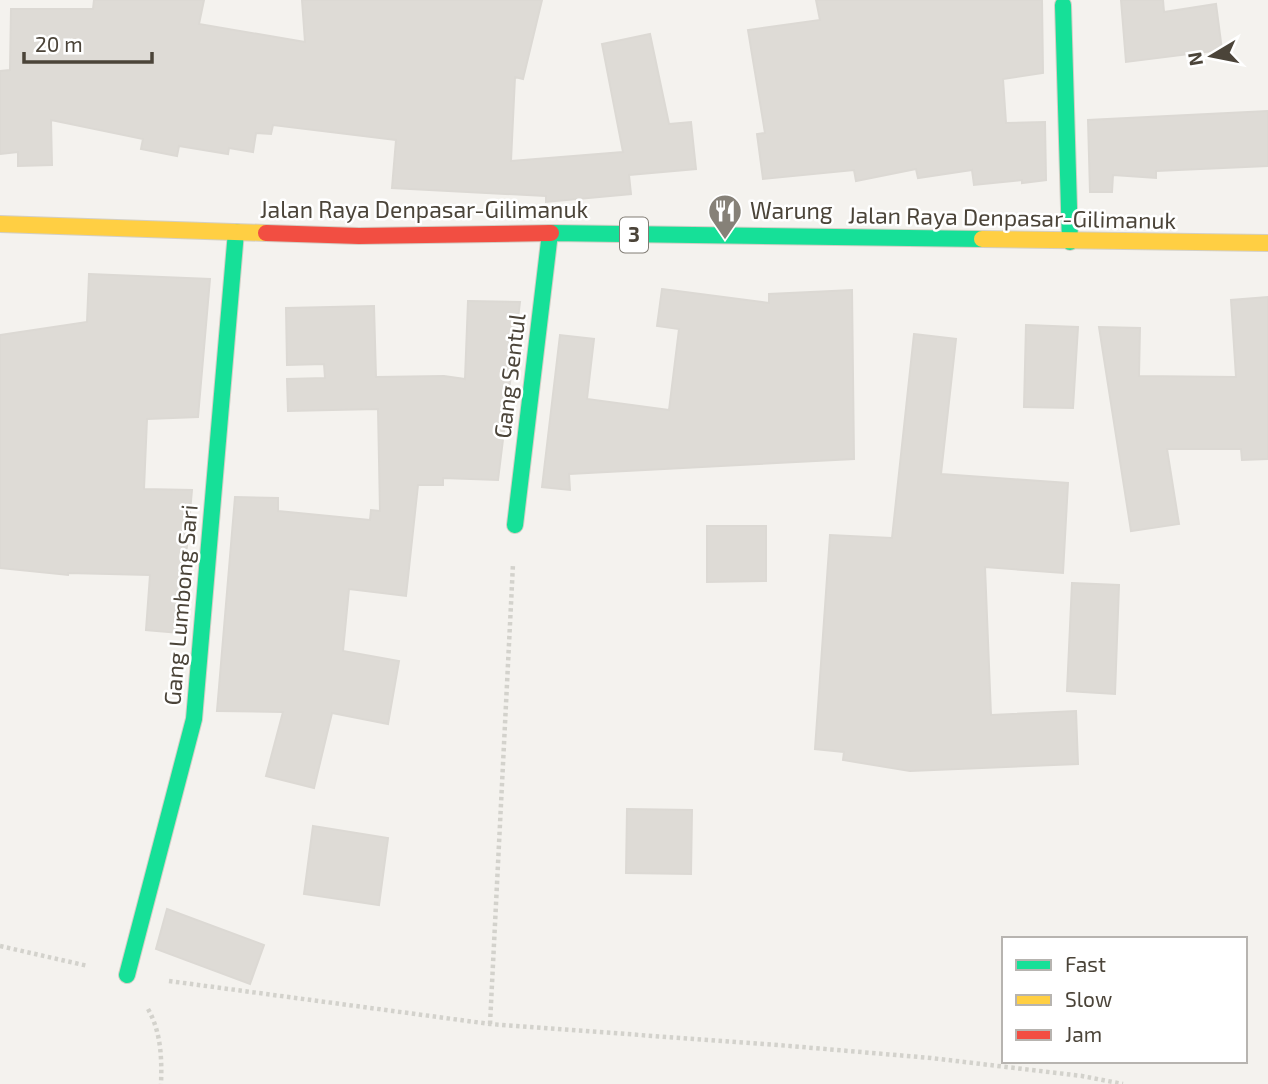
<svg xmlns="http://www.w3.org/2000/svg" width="1268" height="1084" viewBox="0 0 1268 1084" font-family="'Exo 2',sans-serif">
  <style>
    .building { fill: #dedbd6; stroke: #dcd9d4; stroke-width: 2 }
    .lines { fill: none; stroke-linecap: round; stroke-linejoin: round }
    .fast-casing { stroke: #d3cfc5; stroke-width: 18 }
    .slow-casing { stroke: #d3cfc5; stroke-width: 18 }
    .jam-casing { stroke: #d3cfc5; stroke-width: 18 }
    .path { stroke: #d3d2cc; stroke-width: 4.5; stroke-dasharray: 3.5 3.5; stroke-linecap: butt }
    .fast { stroke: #16e098; stroke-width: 16 }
    .slow { stroke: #ffcf43; stroke-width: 16 }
    .jam { stroke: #f24e42; stroke-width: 16 }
    .labels { text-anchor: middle; stroke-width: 5; stroke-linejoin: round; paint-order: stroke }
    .shield { fill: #fff; stroke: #817c74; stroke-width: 2 }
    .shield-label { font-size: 21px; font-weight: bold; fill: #4b4439 }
    .street-label { font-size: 23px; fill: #4b4439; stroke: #fff }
    .poi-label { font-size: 23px; fill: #4b4439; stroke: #fff; text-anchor: start }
  </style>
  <rect width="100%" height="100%" fill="#f4f2ee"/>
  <!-- building -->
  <path class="building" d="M94,0H204L199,24L305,42L302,0H542L523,79L515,77L511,161L623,152L602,44L650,34L669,124L691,122L696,169L629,175L631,194L546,202V196L392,188L396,140L273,125L271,134L256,133L253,152L229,148L228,154L179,146L177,156L141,149L143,139L51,120L52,165L18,166V152L0,154V71L10,70L11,9H93Z
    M816,0H1042L1043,73L1003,79L1006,123L1045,122L1046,180L1022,183V180L974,185L972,170L918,178L916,169L856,181L854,170L763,179L757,134L765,133L748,30L820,20Z
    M1121,0H1163L1164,12L1216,4L1222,50L1126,62Z
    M1268,111V166L1156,171V178L1113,175L1112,192H1090L1088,120Z
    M89,274L210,279L198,417L147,419L144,489L192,490L179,633L146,630L150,575L68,573V575L0,568V335L87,322Z
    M662,289L769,303V294L852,290L854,459L569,474L570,490L542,487L560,335L594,339L587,399L669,410L679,329L657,326Z
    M1268,297V459L1242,460L1241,449H1167L1179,524L1131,531L1099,327L1140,328L1139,376L1236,377L1231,300Z
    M468,301L520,302L498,480L443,478V485H418L406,596L349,589L343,651L399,661L388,724L332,713L314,788L266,776L283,712L217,711L235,497L278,498V511L370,520L371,510L380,511L378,409L288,411L287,379L325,378L324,364L287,365L286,308L374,306L376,377L444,376L465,379Z
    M1026,325L1078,327L1073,408L1024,407Z
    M914,334L956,339L941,474L1068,483L1063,573L985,567L991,715L1076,711L1078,764L910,771L843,760L844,752L815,749L830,535L892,538Z
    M707,526H766V581L707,582Z
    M1072,583L1119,585L1115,694L1067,691Z
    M627,809L692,810L691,874L626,873Z
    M313,826L388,838L379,905L304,894Z
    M167,909L264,945L250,984L156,949Z"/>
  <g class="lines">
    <!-- fast casing -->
    <g class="fast-casing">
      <path id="fast" d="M1063,5L1070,242
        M551,233L982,239
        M515,525L550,233
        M127,975L194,719L236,232"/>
    </g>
    <!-- slow casing -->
    <g class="slow-casing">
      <path id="slow" d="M0,224L266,233
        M982,239L1268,243"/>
    </g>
    <!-- jam casing -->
    <g class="jam-casing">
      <path id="jam" d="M266,233L359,236L551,233"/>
    </g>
    <!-- path -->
    <path class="path" d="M0,946L88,966
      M169,981L490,1024L790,1046L931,1058L1082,1076L1123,1084
      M148,1009C161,1032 162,1058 161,1084
      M490,1024L513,564"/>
    <!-- fast -->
    <use href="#fast" class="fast"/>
    <!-- slow -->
    <use href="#slow" class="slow"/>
    <!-- jam -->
    <use href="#jam" class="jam"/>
  </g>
  <!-- icons -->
  <defs>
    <g id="restaurant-pin" transform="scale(1.75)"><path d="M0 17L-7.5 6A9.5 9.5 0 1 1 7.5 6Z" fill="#868178" stroke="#fff"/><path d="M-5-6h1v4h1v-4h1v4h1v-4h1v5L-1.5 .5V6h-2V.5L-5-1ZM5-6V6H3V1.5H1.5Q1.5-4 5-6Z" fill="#fff"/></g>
  </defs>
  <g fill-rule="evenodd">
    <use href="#restaurant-pin" x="725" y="211"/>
  </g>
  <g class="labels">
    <!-- shield labels -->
    <rect class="shield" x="620" y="217.5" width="28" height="35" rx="5"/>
    <g class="shield-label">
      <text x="634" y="242">3</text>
    </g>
    <!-- street labels -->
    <g class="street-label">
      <text x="424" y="218">Jalan Raya Denpasar-Gilimanuk</text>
      <text transform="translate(1012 218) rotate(1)" y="8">Jalan Raya Denpasar-Gilimanuk</text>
      <text transform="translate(510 376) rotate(-83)" y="8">Gang Sentul</text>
      <text transform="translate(181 605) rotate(-85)" y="8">Gang Lumbong Sari</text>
    </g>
    <!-- poi labels -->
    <g class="poi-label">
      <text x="750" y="219">Warung</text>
    </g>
  </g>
  <!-- legend -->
  <rect x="1002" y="937" width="245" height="126" fill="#ffffff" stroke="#b7b4b0" stroke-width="2"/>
  <rect x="1016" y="960" width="35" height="10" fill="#16e098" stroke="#b7b4b0" stroke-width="2"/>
  <text x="1065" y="972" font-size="21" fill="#4b4439">Fast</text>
  <rect x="1016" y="995" width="35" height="10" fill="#ffcf43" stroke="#b7b4b0" stroke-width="2"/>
  <text x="1065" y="1007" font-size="21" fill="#4b4439">Slow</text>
  <rect x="1016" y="1030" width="35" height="10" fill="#f24e42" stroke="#b7b4b0" stroke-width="2"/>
  <text x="1065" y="1042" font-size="21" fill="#4b4439">Jam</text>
  <!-- north arrow -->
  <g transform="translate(1212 56) rotate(260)" stroke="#ffffff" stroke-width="5" paint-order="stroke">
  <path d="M0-5L12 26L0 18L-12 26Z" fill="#4b4439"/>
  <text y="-10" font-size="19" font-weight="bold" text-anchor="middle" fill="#4b4439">N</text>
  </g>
  <!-- scale -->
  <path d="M24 52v10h128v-10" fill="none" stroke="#4b4439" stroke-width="3.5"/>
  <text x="35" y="52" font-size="21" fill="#4b4439" stroke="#ffffff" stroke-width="5" paint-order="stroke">20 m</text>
</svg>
